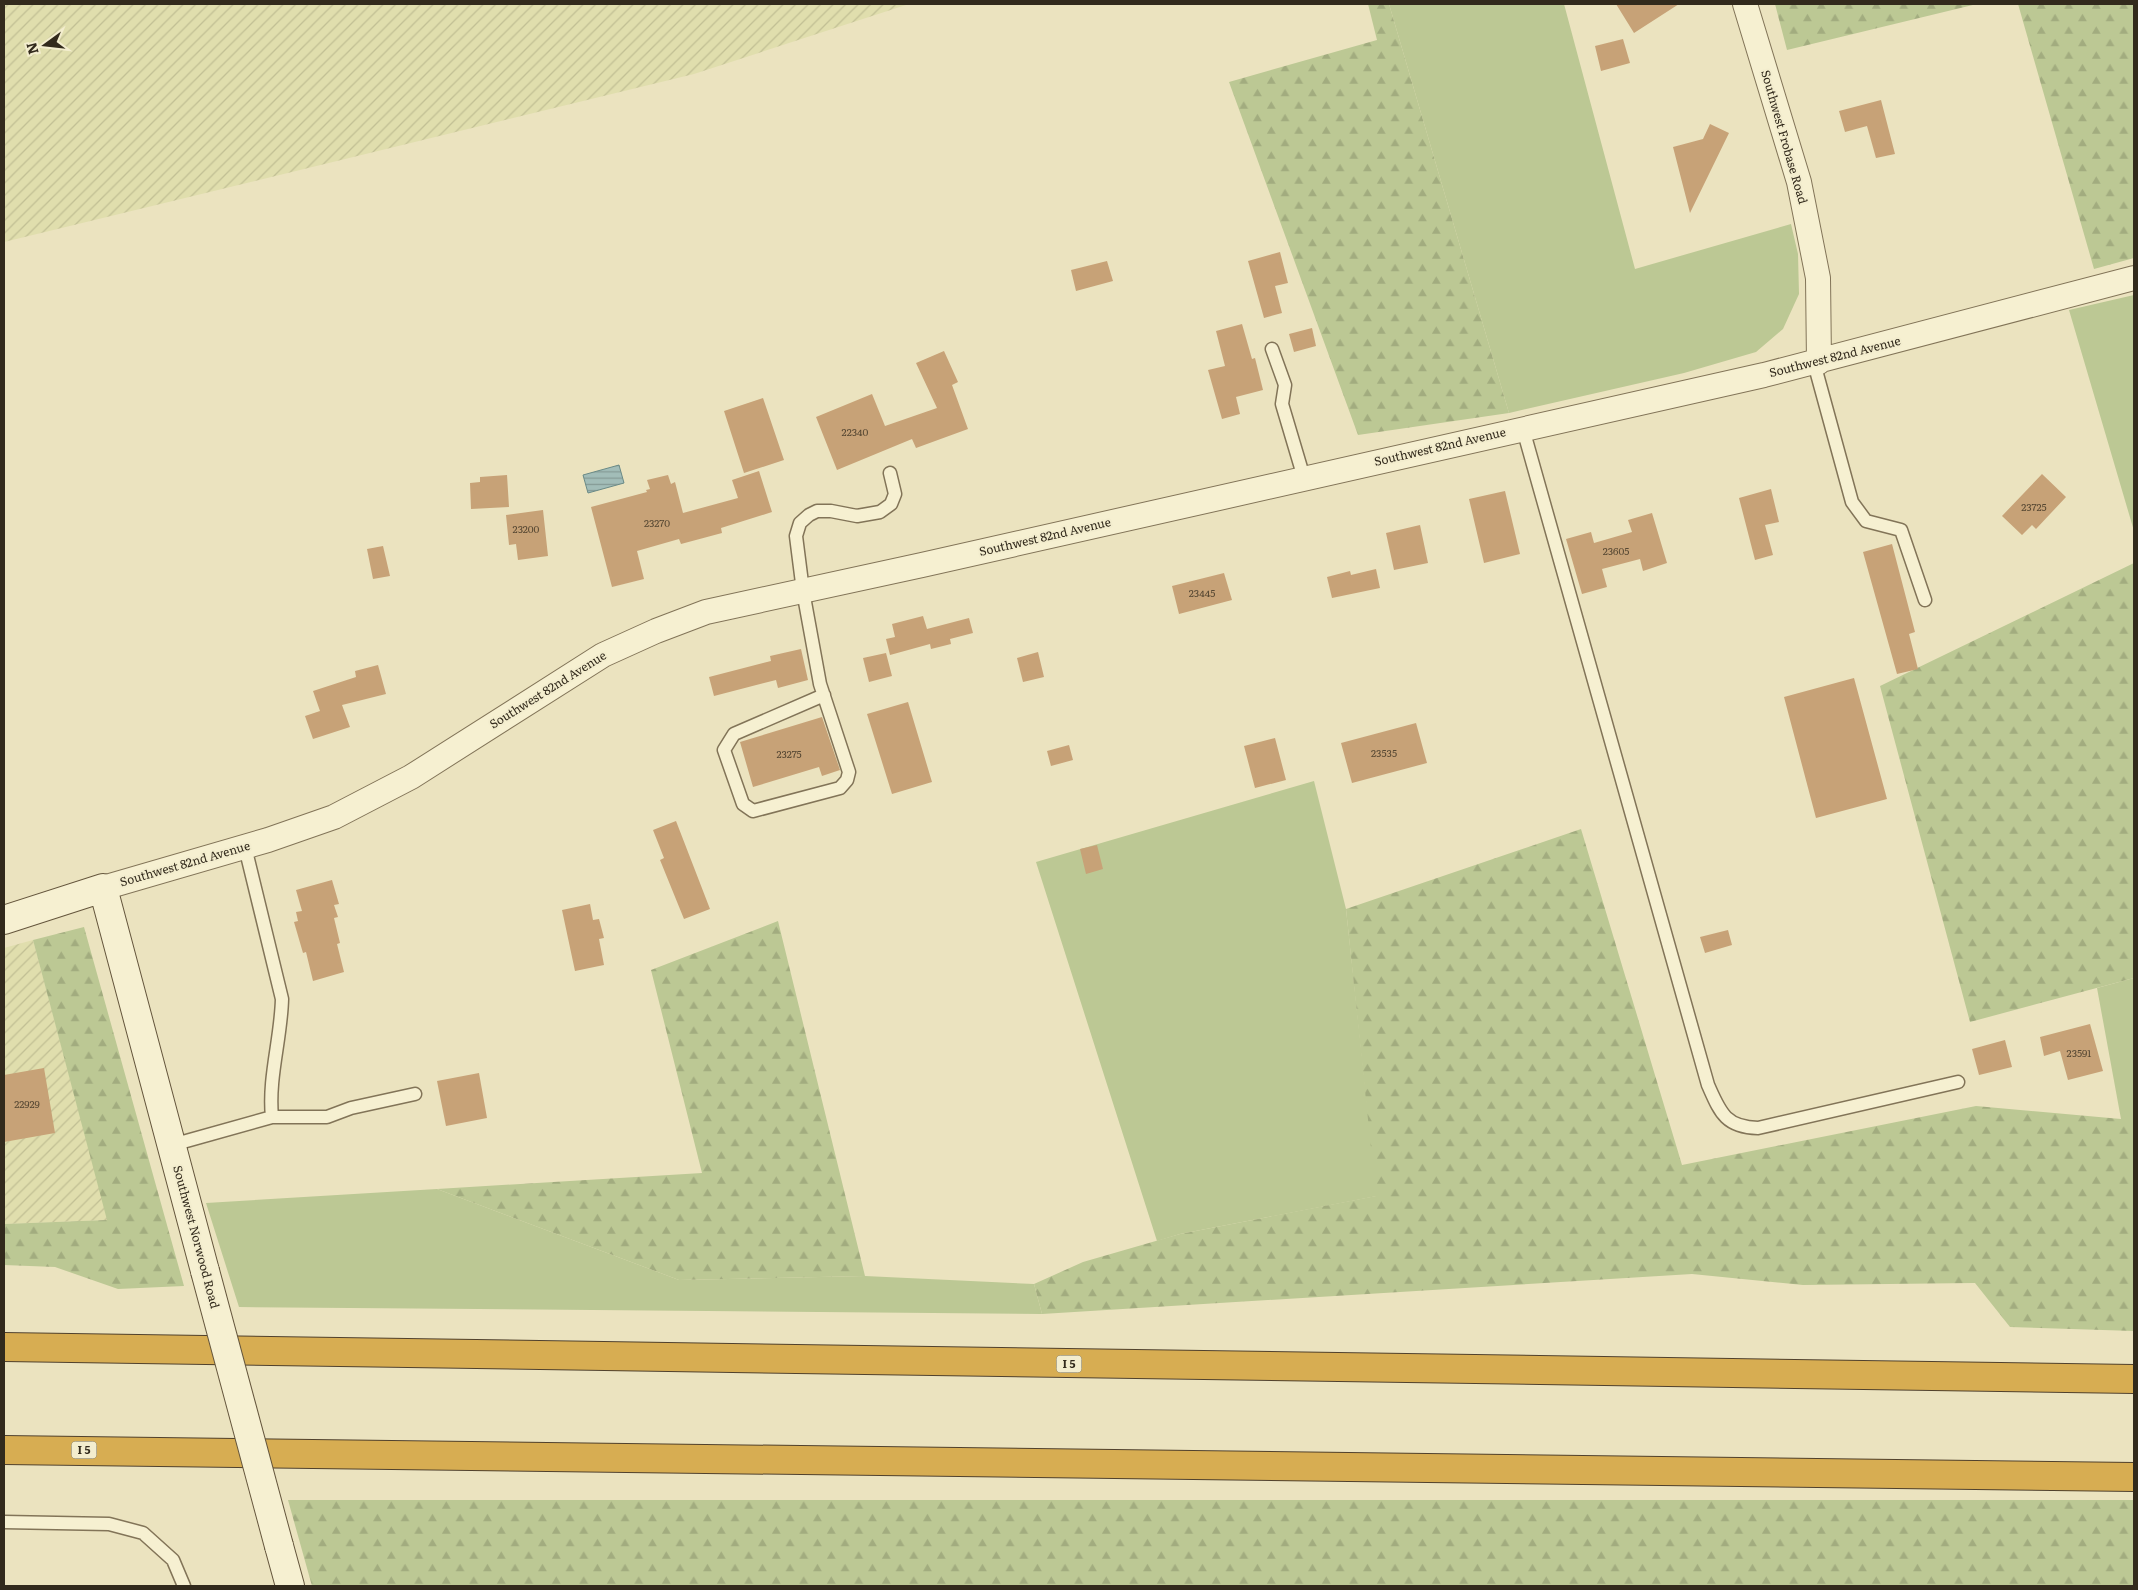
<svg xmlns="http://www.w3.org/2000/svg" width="2138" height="1590" viewBox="0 0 2138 1590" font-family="Literata,serif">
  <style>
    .farmland { fill: url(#farmland-furrows) }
    .grass { fill: #bcc894 }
    .forest { fill: url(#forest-firs) }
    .water { fill: url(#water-rules); stroke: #6a8a86 }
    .building { fill: #c7a277 }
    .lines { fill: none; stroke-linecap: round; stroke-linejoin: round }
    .lane-casing { stroke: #827458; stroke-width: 15 }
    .street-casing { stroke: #827458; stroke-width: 26 }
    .secondary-casing { stroke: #64553c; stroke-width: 30 }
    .highway-casing { stroke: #50412d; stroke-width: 30 }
    .lane { stroke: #f6f0d1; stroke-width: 12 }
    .street { stroke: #f6f0d1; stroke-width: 24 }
    .secondary { stroke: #f6f0d1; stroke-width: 28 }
    .highway { stroke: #d7ad52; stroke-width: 28 }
    .secondary-bridge-casing { stroke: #64553c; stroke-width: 30; stroke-linecap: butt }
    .secondary-bridge { stroke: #f6f0d1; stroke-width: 28 }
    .labels { text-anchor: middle; stroke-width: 4; stroke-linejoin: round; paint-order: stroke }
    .number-label { font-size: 10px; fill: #574833 }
    .shield { fill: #f3edce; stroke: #6c6451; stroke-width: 1 }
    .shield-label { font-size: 11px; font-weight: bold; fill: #322a1c }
    .street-label { font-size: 12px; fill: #322a1c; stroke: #f3edce }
  </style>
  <defs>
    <pattern id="farmland-furrows" width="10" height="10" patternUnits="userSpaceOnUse" patternTransform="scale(1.25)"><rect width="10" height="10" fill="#e0dead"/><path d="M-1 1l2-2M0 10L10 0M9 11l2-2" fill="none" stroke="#c1bf94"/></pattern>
    <pattern id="forest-firs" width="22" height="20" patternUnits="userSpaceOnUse" patternTransform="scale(1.25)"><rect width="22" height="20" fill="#bcc894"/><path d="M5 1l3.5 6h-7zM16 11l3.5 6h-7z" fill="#a2ac7f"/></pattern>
    <pattern id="water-rules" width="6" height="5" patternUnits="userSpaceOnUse" patternTransform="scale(1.25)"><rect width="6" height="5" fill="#a2bdb8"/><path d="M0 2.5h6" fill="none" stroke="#859a95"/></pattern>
  </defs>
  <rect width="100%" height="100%" fill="#ebe3bf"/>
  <!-- farmland -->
  <path class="farmland" d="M4,4H909L694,74L4,242Z
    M33,940L108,1220L4,1224V948Z"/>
  <!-- grass -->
  <path class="grass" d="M1389,4H1564L1635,269L1791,224L1798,254L1799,294L1783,329L1756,352L1684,373L1509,413Z
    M2134,295V531L2069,310Z
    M1314,781L1346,909L1377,1196L1180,1234L1157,1241L1036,862Z
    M2134,978V1119H2121L2097,988Z
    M437,1189L679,1280L865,1276L1034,1284L1042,1314L239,1307L206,1203Z"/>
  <!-- forest -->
  <path class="forest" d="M1368,4H1389L1509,413L1358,435L1229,82L1377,40Z
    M1775,4H1977L1787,50Z
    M2018,4H2134V258L2094,269Z
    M2134,563V978L1970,1022L1880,686Z
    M1581,829L1682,1165L1976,1106L2121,1119H2134V1331L2010,1327L1975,1283L1803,1285L1692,1274L1042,1314L1034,1284L1083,1262L1180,1234L1376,1196L1346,909Z
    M778,921L865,1276L679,1280L437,1189L702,1173L651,970Z
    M84,927L184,1286L118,1289L55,1267L4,1265V1224L107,1220L33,940Z
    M288,1500H2134V1586H312Z"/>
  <!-- water -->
  <path class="water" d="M619,465L624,483L588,493L583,475Z"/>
  <!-- building -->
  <path class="building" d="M1616,4H1679L1634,33Z
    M1623,39L1630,63L1601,71L1595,46Z
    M1881,100L1895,154L1876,158L1867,126L1845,132L1839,111Z
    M1710,124L1729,133L1690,213L1673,147L1703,139Z
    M1280,252L1288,283L1275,286L1282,313L1264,318L1248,261Z
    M1107,261L1113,281L1076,291L1071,270Z
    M1242,324L1252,359L1255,358L1263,390L1236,397L1240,414L1222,419L1208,370L1225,366L1216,331Z
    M1312,328L1316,346L1294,352L1289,334Z
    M944,351L958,382L952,385L968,429L916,448L912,439L837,470L816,417L872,394L885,426L937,408L916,363Z
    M763,398L784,460L744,473L724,411Z
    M759,471L772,512L721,528L722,533L681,544L679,539L637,551L644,579L612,587L591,507L647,492L646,490L650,489L647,480L668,475L671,484L675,482L683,513L738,498L732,480Z
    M2042,474L2066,497L2036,529L2032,525L2022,535L2002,516Z
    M507,475L509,507L471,509L470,483L480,482V477Z
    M1771,489L1779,522L1765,525L1773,555L1755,560L1739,498Z
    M1505,491L1520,554L1484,563L1469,499Z
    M543,510L548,556L518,560L516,544L509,545L506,515Z
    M1652,513L1667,563L1643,571L1640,559L1602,569L1607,587L1582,594L1566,539L1591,532L1594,543L1632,532L1628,520Z
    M1420,525L1428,563L1394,570L1386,533Z
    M1892,544L1915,632L1909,634L1918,669L1897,674L1863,552Z
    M383,546L390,576L373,579L367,549Z
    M1376,569L1380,588L1332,598L1327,577L1350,571L1351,575Z
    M1224,573L1232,600L1179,614L1172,586Z
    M923,616L927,629L969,618L973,633L950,639L951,644L931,649L930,644L890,655L886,639L895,637L892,624Z
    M801,649L808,680L778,688L776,680L714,696L709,677L771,661L770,656Z
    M1038,652L1044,677L1023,682L1017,658Z
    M886,653L892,676L869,682L863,658Z
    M378,665L386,694L342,705L350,727L313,739L305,716L320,711L313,691L356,677L355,671Z
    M1854,678L1887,799L1816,818L1784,697Z
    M908,702L932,782L892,794L867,714Z
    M822,717L840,770L822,776L819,767L753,787L740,742Z
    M1416,723L1427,763L1352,783L1341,743Z
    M1275,738L1286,780L1255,788L1244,746Z
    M1069,745L1073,760L1051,766L1047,751Z
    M676,821L710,909L684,919L660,860L664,858L653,830Z
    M1097,845L1103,869L1086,874L1080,849Z
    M332,880L339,904L334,905L338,917L334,918L340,943L337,944L344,972L313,981L306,952L303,953L294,922L298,921L296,912L302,911L296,890Z
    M590,904L593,920L599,919L604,938L599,939L604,965L575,971L562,910Z
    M1728,930L1732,945L1705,953L1700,937Z
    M2090,1024L2103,1071L2068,1080L2060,1051L2044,1056L2040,1037Z
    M2005,1040L2012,1067L1979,1075L1972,1049Z
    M44,1068L55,1133L4,1142V1075Z
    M479,1073L487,1118L446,1126L437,1081Z"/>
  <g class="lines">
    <!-- lane casing -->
    <g class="lane-casing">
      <path id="lane" d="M1272,349L1285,385L1282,404L1304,478
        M1814,363L1852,502L1866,521L1901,530L1925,600
        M1523,429L1708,1085C1720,1112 1725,1127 1758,1128L1958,1082
        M824,695L734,734L724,750L743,804L753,811L840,788L847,780L849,772L820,684L803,591L796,536L800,523L809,515L817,511H831L857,516L880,512L891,504L895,494L890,473
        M245,847L282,999C281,1039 268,1078 272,1117
        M172,1145L272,1117H327L351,1108L415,1094
        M4,1522L109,1524L143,1533L173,1560L184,1586"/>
    </g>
    <!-- street casing -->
    <g class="street-casing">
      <path id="street" d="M1745,4L1799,182L1818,278L1819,362
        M103,888L268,840L334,817L411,777L603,655L656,631L706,612L922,565L1764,375L2134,278"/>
    </g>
    <!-- secondary casing -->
    <g class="secondary-casing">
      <path id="secondary" d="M4,920L103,888L205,1271
        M279,1546L290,1586"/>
    </g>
    <!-- highway casing -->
    <g class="highway-casing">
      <path id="highway" d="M4,1347L2134,1379
        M4,1450L2134,1477"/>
    </g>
    <!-- lane -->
    <use href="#lane" class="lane"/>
    <!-- street -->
    <use href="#street" class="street"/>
    <!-- secondary -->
    <use href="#secondary" class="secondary"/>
    <!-- highway -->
    <use href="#highway" class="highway"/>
    <!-- secondary-bridge casing -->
    <g class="secondary-bridge-casing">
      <path id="secondary-bridge" d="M205,1271L279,1546"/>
    </g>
    <!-- secondary-bridge -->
    <use href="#secondary-bridge" class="secondary-bridge"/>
  </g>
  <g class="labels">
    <!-- number labels -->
    <g class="number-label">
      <text x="855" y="436">22340</text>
      <text x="2034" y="511">23725</text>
      <text x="657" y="527">23270</text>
      <text x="526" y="533">23200</text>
      <text x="1616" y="555">23605</text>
      <text x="1202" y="597">23445</text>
      <text x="1384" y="757">23535</text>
      <text x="789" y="758">23275</text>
      <text x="2079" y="1057">23591</text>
      <text x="27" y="1108">22929</text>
    </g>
    <!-- shield labels -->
    <g class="shield">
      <rect x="1056.5" y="1355.5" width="25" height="17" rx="4"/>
      <rect x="71.5" y="1441.5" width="25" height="17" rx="4"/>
    </g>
    <g class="shield-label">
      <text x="1069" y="1368">I 5</text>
      <text x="84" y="1454">I 5</text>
    </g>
    <!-- street labels -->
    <g class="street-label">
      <text transform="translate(1784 137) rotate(74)" y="4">Southwest Frobase Road</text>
      <text transform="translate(1835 357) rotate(-14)" y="4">Southwest 82nd Avenue</text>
      <text transform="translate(1440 447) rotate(-13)" y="4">Southwest 82nd Avenue</text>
      <text transform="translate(1045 537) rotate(-13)" y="4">Southwest 82nd Avenue</text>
      <text transform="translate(548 690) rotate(-32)" y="4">Southwest 82nd Avenue</text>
      <text transform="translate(185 864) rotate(-16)" y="4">Southwest 82nd Avenue</text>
      <text transform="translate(196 1237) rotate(75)" y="4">Southwest Norwood Road</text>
    </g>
  </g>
  <!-- border -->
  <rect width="2138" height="1590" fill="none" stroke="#322a1c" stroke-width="10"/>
  <!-- north arrow -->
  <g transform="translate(45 45) rotate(255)" stroke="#f3edce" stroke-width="4" paint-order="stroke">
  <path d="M0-4L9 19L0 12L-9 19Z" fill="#322a1c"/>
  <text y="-8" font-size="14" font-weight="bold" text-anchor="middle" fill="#322a1c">N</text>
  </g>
</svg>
